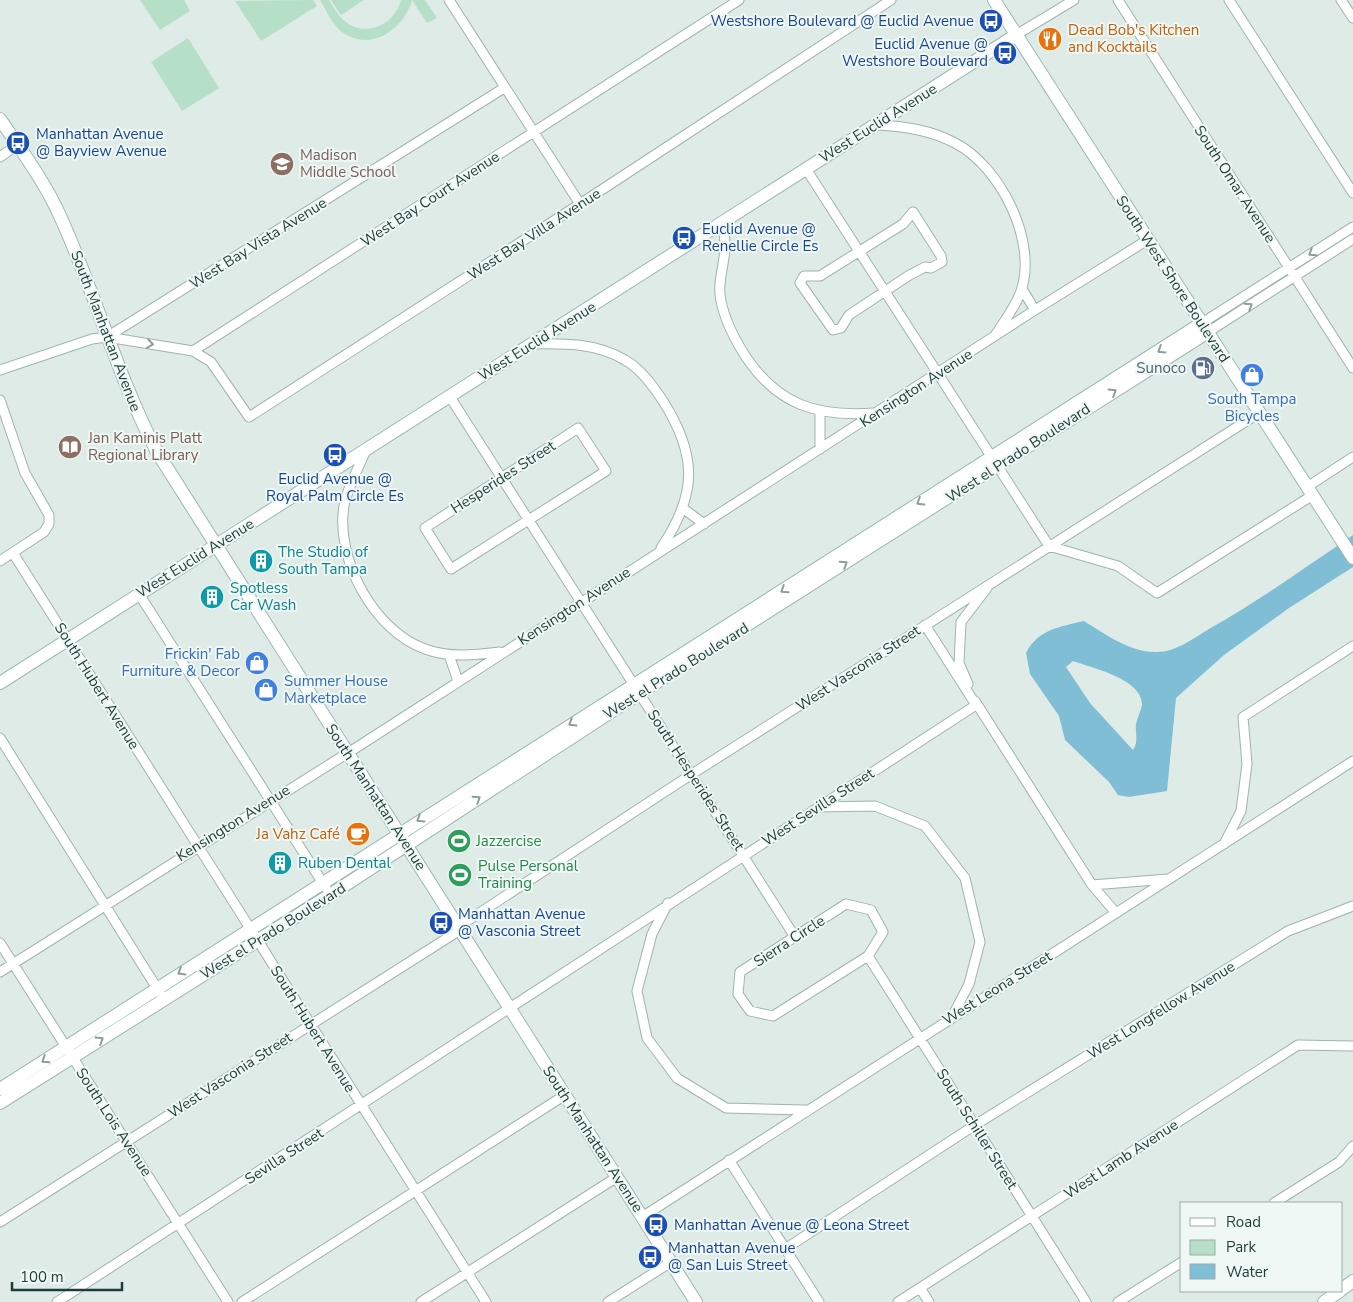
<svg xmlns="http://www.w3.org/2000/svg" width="1353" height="1302" viewBox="0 0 1353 1302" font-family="'Nunito Sans',sans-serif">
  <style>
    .green { fill: #b5dfc6 }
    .water { fill: #80bed6; fill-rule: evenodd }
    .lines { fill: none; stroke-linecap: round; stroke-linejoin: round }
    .street-casing { stroke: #a1b3af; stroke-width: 11 }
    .secondary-casing { stroke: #9cb8b2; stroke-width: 14 }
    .street { stroke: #fff; stroke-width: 9 }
    .secondary { stroke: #fff; stroke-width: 12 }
    .oneway { stroke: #8e9e9c }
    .labels { text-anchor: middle; stroke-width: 4; stroke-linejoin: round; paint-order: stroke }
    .transit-label { font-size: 15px; fill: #164399; stroke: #eff8f4; text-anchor: start }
    .food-label { font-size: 15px; fill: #c56008; stroke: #eff8f4; text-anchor: start }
    .street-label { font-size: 15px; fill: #1e3c38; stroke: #eff8f4 }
    .education-label { font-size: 15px; fill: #785e54; stroke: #eff8f4; text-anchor: start }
    .service-label { font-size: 15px; fill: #4e5e75; stroke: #eff8f4; text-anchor: end }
    .shop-label { font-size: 15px; fill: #366cbe; stroke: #eff8f4 }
    .culture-label { font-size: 15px; fill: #0d838f; stroke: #eff8f4; text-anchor: start }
    .leisure-label { font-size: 15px; fill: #27864d; stroke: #eff8f4; text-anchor: start }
  </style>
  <rect width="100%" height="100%" fill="#deebe7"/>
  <!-- green -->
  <path class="green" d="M140,0H184L190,11L160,30Z
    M313,0L317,6L261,41L235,1Z
    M320,0H329C334,8 338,16 346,22C367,38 395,24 401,0H425L437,18L427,23L412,0C404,29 371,53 342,32C332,24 326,10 320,0Z
    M331,0H364L341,15Z
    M188,38L219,88L182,111L151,62Z"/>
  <!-- water -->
  <path class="water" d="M1353,535V567L1289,608L1224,655L1176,698L1167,791L1129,797L1118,795L1109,782L1065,740L1059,716L1030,674L1026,653C1038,629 1060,627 1084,621C1105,634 1131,653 1157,652C1176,652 1194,638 1209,629C1259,601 1306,567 1353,535ZM1073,661C1092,668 1143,679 1142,705C1141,711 1137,718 1136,724C1135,734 1139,741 1133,750L1090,703L1066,667Z"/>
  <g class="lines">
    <!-- street casing -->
    <g class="street-casing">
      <path id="street" d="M449,0L580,204
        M1118,0L1353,368
        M1229,0L1353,193
        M1341,0L1353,18
        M1016,35L1074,0
        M877,125C905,126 930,130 955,143C1000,166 1038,241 1021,291C1016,306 1005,320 996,334
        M0,157L17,145
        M806,169L1049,546L1118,566L1157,593L1313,495
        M913,212L941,256L942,262L931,268L925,267L908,276L849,315L841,328L833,330L800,283L804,276H820L903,224Z
        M723,222C724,230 725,240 725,248C724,266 717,284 721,301C725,321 735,340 746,357C778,405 817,417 874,413
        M1022,289L1035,310
        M1202,323L1353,227
        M1208,332L1353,239
        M107,337L193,351L739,0
        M532,344C563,343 597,343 625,360C641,369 653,386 663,401C698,456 697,495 661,548
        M193,351L211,362L249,417L580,204L891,0
        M0,370L92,339L107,337L504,88
        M450,397L795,937
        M0,400L25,473L49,515V524L44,532L0,561
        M578,428L606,471L451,569L425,528Z
        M820,449V411
        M366,450C359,467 347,488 344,506C335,559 374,631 425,649C449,658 475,655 500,652
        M1307,487L1353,457
        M684,509L704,524
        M13,553L486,1302
        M139,594L326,888
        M449,655L458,681
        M968,684L959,663L961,622L987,588
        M975,701L1092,885L1168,879
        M0,738L160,993
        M819,807L875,806L925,826L965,878L980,942L969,984L952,1017
        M1224,844L1241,811L1247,764L1243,717L1353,646
        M1092,885L1116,913
        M668,903L652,934L637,991L647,1038L677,1078L726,1108L806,1110
        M846,904L871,910L883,932L868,956L773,1016L750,1011L738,994L740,972Z
        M458,927L692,774L1259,413
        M0,943L228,1302
        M868,956L1086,1302
        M0,972L362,744L1035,310L1149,239
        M729,1160L819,1302
        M1274,1203L1339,1162L1353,1146
        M642,1217L1353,761
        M0,1222L460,930
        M785,1249L975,1125L1288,931L1353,906
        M920,1288L929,1302
        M57,1302C365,1105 669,903 976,705L925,625
        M242,1302L565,1095
        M421,1302L617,1177
        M608,1302L671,1262
        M898,1302L1298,1045L1353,1046
        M1118,1302L1182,1262"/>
    </g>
    <!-- secondary casing -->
    <g class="secondary-casing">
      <path id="secondary" d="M994,0L1353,558
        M0,119C21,150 45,182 60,216C96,294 117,376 157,452L696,1302
        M0,683L1016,35
        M0,1089L1202,323
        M0,1103L330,895L640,693L1208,332
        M1342,1289L1353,1281
        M1324,1302L1340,1291"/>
    </g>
    <!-- street -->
    <use href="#street" class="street"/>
    <!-- secondary -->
    <use href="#secondary" class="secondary"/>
  </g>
  <!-- one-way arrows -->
  <defs><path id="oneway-chevron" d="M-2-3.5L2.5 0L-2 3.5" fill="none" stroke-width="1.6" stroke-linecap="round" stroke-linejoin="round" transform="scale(1.25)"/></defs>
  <g class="oneway">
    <use href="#oneway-chevron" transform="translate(1312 253) rotate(147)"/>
    <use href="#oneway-chevron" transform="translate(1249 306) rotate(-33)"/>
    <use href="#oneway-chevron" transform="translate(150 344) rotate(9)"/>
    <use href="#oneway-chevron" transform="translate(1161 350) rotate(148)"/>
    <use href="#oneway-chevron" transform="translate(1113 392) rotate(-32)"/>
    <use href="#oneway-chevron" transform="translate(920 502) rotate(148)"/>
    <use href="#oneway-chevron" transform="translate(844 564) rotate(-33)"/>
    <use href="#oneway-chevron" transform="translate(784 590) rotate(147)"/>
    <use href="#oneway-chevron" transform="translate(572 723) rotate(148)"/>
    <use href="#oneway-chevron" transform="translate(477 799) rotate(-33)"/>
    <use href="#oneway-chevron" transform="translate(420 819) rotate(148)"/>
    <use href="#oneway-chevron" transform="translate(181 972) rotate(149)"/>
    <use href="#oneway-chevron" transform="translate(100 1040) rotate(-32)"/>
    <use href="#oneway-chevron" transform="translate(45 1060) rotate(147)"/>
  </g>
  <!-- icons -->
  <defs>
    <g id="bus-disc" transform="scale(1.25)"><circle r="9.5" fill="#1a4fb4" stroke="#eff8f4"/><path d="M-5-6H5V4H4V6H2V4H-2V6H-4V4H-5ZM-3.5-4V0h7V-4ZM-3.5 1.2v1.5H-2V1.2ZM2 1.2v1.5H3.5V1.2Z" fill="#fff"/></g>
    <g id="restaurant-disc" transform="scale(1.25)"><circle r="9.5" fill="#e8710a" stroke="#eff8f4"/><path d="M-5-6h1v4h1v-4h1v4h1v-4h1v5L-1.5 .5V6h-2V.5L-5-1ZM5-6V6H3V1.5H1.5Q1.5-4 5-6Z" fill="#fff"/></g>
    <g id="school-disc" transform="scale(1.25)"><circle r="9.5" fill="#8d6e63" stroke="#eff8f4"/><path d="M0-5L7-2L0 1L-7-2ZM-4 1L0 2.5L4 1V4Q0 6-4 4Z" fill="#fff"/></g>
    <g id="fuel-disc" transform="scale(1.25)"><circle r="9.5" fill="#5c6f8a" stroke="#eff8f4"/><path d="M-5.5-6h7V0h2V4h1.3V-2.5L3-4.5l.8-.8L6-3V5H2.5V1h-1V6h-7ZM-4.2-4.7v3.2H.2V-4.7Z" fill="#fff"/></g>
    <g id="shop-disc" transform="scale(1.25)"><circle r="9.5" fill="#3f7fe0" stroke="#eff8f4"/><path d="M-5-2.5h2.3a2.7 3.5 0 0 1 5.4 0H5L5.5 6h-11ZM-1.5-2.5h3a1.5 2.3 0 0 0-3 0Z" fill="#fff"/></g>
    <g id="library-disc" transform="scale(1.25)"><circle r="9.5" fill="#8d6e63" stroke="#eff8f4"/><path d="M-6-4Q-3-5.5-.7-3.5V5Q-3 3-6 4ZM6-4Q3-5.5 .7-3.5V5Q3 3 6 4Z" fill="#fff"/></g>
    <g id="building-disc" transform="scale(1.25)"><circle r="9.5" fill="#0f9aa8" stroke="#eff8f4"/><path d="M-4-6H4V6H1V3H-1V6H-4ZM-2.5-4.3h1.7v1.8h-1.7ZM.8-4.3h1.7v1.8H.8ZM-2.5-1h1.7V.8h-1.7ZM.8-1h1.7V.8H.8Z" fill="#fff"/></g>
    <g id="cafe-disc" transform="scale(1.25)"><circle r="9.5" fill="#e8710a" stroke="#eff8f4"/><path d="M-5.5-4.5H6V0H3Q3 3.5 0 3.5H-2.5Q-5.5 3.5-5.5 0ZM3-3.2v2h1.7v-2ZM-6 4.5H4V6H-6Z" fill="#fff"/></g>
    <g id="stadium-disc" transform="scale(1.25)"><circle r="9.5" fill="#2e9e5b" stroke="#eff8f4"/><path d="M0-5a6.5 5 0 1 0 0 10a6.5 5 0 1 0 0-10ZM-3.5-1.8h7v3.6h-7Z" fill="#fff"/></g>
  </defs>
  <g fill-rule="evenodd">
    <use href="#bus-disc" x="991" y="21"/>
    <use href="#restaurant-disc" x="1050" y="39"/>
    <use href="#bus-disc" x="1005" y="53"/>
    <use href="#bus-disc" x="18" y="143"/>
    <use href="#school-disc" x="282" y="164"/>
    <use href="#bus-disc" x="684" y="238"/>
    <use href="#fuel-disc" x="1203" y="368"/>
    <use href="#shop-disc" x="1252" y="375"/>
    <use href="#library-disc" x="70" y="447"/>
    <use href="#bus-disc" x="335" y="455"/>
    <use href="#building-disc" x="261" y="561"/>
    <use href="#building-disc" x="212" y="597"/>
    <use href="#shop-disc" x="257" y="663"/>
    <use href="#shop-disc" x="266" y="690"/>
    <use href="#cafe-disc" x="358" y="834"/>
    <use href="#stadium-disc" x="459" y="841"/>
    <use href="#building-disc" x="280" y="863"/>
    <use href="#stadium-disc" x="460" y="875"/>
    <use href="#bus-disc" x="441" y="923"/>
    <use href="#bus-disc" x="656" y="1225"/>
    <use href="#bus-disc" x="650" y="1257"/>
  </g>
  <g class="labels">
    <!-- transit labels -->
    <g class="transit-label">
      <text x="974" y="26" text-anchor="end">Westshore Boulevard @ Euclid Avenue</text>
      <text x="988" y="49" text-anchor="end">Euclid Avenue @<tspan x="988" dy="17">Westshore Boulevard</tspan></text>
      <text x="36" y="139">Manhattan Avenue<tspan x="36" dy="17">@ Bayview Avenue</tspan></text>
      <text x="702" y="234">Euclid Avenue @<tspan x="702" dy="17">Renellie Circle Es</tspan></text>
      <text x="335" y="484" text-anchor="middle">Euclid Avenue @<tspan x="335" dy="17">Royal Palm Circle Es</tspan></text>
      <text x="458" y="919">Manhattan Avenue<tspan x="458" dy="17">@ Vasconia Street</tspan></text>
      <text x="674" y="1230">Manhattan Avenue @ Leona Street</text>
      <text x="668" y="1253">Manhattan Avenue<tspan x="668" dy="17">@ San Luis Street</tspan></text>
    </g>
    <!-- food labels -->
    <g class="food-label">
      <text x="1068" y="35">Dead Bob's Kitchen<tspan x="1068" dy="17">and Kocktails</tspan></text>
      <text x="340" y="839" text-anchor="end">Ja Vahz Café</text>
    </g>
    <!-- street labels -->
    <g class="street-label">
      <text transform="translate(878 123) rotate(-32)" y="5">West Euclid Avenue</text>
      <text transform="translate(1235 184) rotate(57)" y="5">South Omar Avenue</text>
      <text transform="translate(430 199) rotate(-33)" y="5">West Bay Court Avenue</text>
      <text transform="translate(534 234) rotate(-33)" y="5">West Bay Villa Avenue</text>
      <text transform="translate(258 243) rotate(-32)" y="5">West Bay Vista Avenue</text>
      <text transform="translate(1173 279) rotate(57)" y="5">South West Shore Boulevard</text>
      <text transform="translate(106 331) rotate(69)" y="5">South Manhattan Avenue</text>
      <text transform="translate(537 341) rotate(-32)" y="5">West Euclid Avenue</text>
      <text transform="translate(916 388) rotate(-33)" y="5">Kensington Avenue</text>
      <text transform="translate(1018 453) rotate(-33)" y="5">West el Prado Boulevard</text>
      <text transform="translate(503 477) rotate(-33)" y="5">Hesperides Street</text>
      <text transform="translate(195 558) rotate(-32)" y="5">West Euclid Avenue</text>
      <text transform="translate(574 606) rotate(-33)" y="5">Kensington Avenue</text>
      <text transform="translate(858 668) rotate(-33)" y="5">West Vasconia Street</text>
      <text transform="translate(676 671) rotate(-32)" y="5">West el Prado Boulevard</text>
      <text transform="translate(97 686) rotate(58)" y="5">South Hubert Avenue</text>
      <text transform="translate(696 780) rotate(57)" y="5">South Hesperides Street</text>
      <text transform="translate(376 797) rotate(57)" y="5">South Manhattan Avenue</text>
      <text transform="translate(818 807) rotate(-33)" y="5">West Sevilla Street</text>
      <text transform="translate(233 823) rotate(-32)" y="5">Kensington Avenue</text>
      <text transform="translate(273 931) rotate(-32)" y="5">West el Prado Boulevard</text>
      <text transform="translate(789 941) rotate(-33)" y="5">Sierra Circle</text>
      <text transform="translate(997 988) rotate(-32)" y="5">West Leona Street</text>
      <text transform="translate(1161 1010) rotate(-32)" y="5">West Longfellow Avenue</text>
      <text transform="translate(313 1029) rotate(58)" y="5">South Hubert Avenue</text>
      <text transform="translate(230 1075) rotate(-33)" y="5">West Vasconia Street</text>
      <text transform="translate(114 1122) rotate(57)" y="5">South Lois Avenue</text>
      <text transform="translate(977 1129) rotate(58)" y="5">South Schiller Street</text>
      <text transform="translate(593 1139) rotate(57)" y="5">South Manhattan Avenue</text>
      <text transform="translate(284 1156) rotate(-33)" y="5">Sevilla Street</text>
      <text transform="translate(1121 1159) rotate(-33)" y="5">West Lamb Avenue</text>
    </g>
    <!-- education labels -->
    <g class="education-label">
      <text x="300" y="160">Madison<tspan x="300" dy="17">Middle School</tspan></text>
      <text x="88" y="443">Jan Kaminis Platt<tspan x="88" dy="17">Regional Library</tspan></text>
    </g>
    <!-- service labels -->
    <g class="service-label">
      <text x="1186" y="373">Sunoco</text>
    </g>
    <!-- shop labels -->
    <g class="shop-label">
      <text x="1252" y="404">South Tampa<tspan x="1252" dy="17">Bicycles</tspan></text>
      <text x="240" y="659" text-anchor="end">Frickin' Fab<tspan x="240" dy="17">Furniture &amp; Decor</tspan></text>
      <text x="284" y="686" text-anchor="start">Summer House<tspan x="284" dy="17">Marketplace</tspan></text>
    </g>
    <!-- culture labels -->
    <g class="culture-label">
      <text x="278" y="557">The Studio of<tspan x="278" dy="17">South Tampa</tspan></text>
      <text x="230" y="593">Spotless<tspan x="230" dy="17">Car Wash</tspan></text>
      <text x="298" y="868">Ruben Dental</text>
    </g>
    <!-- leisure labels -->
    <g class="leisure-label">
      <text x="476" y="846">Jazzercise</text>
      <text x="478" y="871">Pulse Personal<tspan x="478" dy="17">Training</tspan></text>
    </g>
  </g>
  <!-- legend -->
  <rect x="1180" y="1202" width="162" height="90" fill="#eff8f4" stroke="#9bada9"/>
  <rect x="1190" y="1218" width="25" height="8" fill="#ffffff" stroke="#9bada9"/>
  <text x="1226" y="1227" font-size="15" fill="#1e3c38">Road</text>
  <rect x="1190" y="1240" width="25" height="15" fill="#b5dfc6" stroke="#9bada9"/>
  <text x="1226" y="1252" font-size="15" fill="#1e3c38">Park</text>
  <rect x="1190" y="1264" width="25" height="15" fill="#80bed6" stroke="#9bada9"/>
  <text x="1226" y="1277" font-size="15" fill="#1e3c38">Water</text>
  <!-- scale -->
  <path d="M12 1282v8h110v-8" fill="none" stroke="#1e3c38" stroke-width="2.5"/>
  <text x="20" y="1282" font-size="15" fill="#1e3c38" stroke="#eff8f4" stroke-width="4" paint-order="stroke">100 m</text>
</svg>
